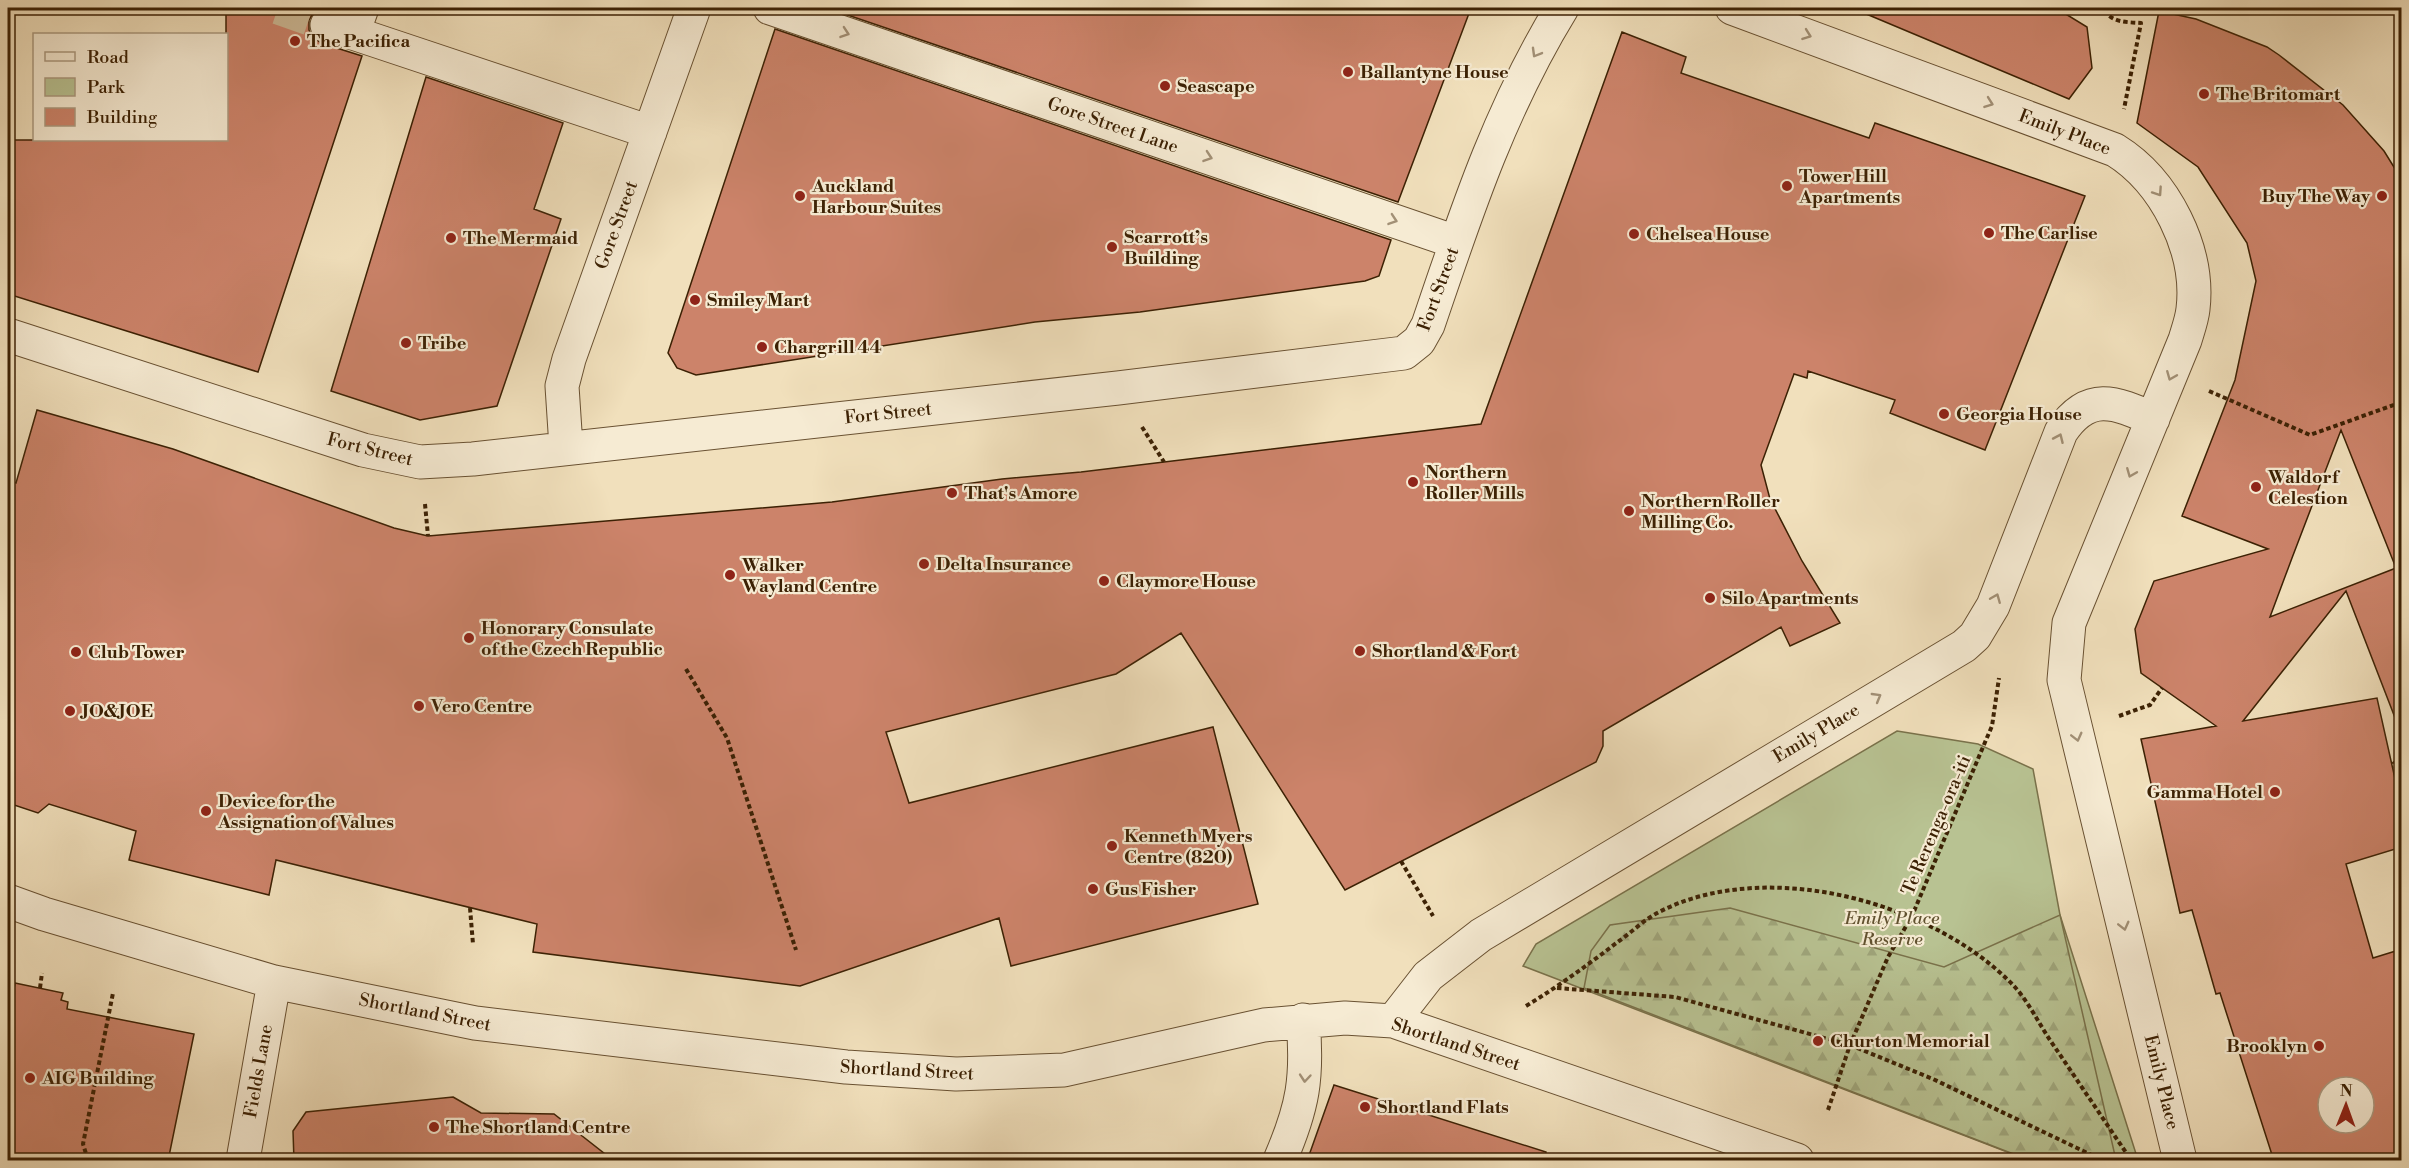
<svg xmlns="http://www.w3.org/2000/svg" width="2409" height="1168" viewBox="0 0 2409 1168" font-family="'Libre Bodoni',serif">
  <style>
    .green { fill: #b8c292; stroke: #7a724b; stroke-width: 1.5 }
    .forest { fill: url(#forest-firs); stroke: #7a724b; stroke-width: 1.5 }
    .building { fill: #cc836a; stroke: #3c2104; stroke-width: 1.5; fill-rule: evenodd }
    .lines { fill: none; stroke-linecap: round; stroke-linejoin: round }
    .minor-tunnel { stroke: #cdba97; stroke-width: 33; stroke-dasharray: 33 16; stroke-linecap: butt }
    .minor-casing { stroke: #695132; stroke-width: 35 }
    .path { stroke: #3c2104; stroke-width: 4; stroke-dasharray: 4.5 3; stroke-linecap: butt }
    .minor { stroke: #f6ebd3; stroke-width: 33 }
    .oneway { stroke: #a29076 }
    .poi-dot { fill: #8f2418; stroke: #f6ebd3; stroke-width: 2 }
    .labels { text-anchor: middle; stroke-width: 4.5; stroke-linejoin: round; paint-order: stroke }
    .poi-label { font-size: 18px; font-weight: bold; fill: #3c2104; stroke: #f6ebd3; text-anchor: start }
    .street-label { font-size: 18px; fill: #3c2104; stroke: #f6ebd3 }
    .park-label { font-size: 18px; font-style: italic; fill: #61512f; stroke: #f6ebd3 }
  </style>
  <defs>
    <pattern id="forest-firs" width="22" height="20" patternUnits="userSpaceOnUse" patternTransform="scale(1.5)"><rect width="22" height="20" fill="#b8c292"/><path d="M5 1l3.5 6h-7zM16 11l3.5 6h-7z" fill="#9fa67c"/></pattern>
  </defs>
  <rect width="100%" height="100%" fill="#f1e0bc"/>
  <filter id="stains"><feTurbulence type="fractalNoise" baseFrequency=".00333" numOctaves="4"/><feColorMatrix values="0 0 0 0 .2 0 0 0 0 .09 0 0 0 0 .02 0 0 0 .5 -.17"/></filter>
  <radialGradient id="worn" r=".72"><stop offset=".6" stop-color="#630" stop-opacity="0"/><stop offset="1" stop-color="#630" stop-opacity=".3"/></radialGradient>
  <!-- green -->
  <path class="green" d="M1897,731L1978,744L2033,769L2060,915L2138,1160H2028L1523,966L1536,944Z"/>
  <!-- forest -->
  <path class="forest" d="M1730,908L1944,967L2060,915L2116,1160H2029L1584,988L1591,951L1610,925Z"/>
  <!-- building -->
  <path class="building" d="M226,8H321L314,12L309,20V30L313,37L321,43L362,56L258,372L8,294V140H226Z
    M827,8H1471L1398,202Z
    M1852,8H2056L2087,27L2092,68L2069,99Z
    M2159,11L2196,19L2267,47L2279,55L2343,105L2384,151L2402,180V727L2399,728L2346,591L2243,721L2377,698L2402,810V847L2346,864L2373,958L2402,949V1161H2274L2220,993L2216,994L2192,910L2180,913L2141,739L2216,726L2141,673L2135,629L2154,581L2268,549L2182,516L2235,380L2256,281L2247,243L2198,167L2137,123ZM2341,430L2396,568L2270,617L2292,558ZM2328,1087H2364V1123H2328Z
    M775,29L1391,240L1379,276L1365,281L1140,312L1035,322L696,375L677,368L668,353Z
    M1622,32L1686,57L1681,73L1869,138L1875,123L2085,196L1985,450L1890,413L1895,400L1808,371L1807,378L1794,374L1761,465L1770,499L1802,561L1840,623L1790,646L1781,627L1603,731V746L1596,762L1345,890L1181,633L1116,674L886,732L909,803L1213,727L1258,904L1011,966L999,918L800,986L533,952L537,924L276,860L269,895L129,860L136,831L49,804L38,813L8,803V479L16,483L37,410L173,449L394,528L428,536L832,502L1002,479L1081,472L1481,424Z
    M426,77L563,123L534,209L561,219L497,406L420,420L331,391Z
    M15,983L63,993L61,1000L68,1002L67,1009L194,1034L168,1161H8V993L13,994Z
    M1334,1085L1546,1152L1545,1161H1307Z
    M453,1097L481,1113L554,1114L614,1161H294L293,1131L306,1112Z"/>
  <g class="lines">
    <!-- minor-tunnel -->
    <path class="minor-tunnel" d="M278,8L327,25"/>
    <!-- minor casing -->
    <g class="minor-casing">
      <path id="minor" d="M362,8L353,33L650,132
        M770,8L1456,242
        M1732,8L2115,150C2165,181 2200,250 2193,309C2192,319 2188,330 2185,340L2069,623L2064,680L2180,1160
        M327,25L353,33
        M8,335L363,450L420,462L473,459L1118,388L1404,353L1419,341L1428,325C1466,213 1500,109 1562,8
        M566,447L562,386L569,359L694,8
        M8,901L44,914L274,982L475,1023L846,1067L956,1074L1064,1070L1264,1025L1345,1018L1393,1021L1797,1160
        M1393,1021L1428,976L1481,935L1964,646L1975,636L1993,606L2061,432C2088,391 2115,402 2153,419
        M243,1160L274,982
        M1280,1160C1303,1107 1308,1078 1303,1020"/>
    </g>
    <!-- path -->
    <path class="path" d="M2105,10C2111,23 2128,22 2141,23L2124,109
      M2209,391L2310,435L2402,402
      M1142,427L1164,462
      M425,504L428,536
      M686,669L727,738L796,950
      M2119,716L2150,705L2162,688
      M2394,775L2398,773L2394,763L2402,761
      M1401,861L1433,916
      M470,908L473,944
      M40,988L42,973
      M1557,988L1675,997L1850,1045L1933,1079L2102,1160
      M1526,1006C1559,986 1589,964 1619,941C1632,932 1645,919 1659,912C1766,857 1931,901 2012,984C2027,999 2038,1022 2050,1040C2077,1080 2104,1120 2131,1160
      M1828,1110L1850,1045L1888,957L1912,916L1983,747L1992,726L1999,678
      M88,1160L83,1144L113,993"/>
    <!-- minor -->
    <use href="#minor" class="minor"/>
  </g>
  <!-- one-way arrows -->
  <defs><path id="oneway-chevron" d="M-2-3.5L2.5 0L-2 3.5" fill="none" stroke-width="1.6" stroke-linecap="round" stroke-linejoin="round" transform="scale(1.5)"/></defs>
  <g class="oneway">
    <use href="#oneway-chevron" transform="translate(845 33) rotate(19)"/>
    <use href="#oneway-chevron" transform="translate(1807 35) rotate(20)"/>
    <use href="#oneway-chevron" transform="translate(1536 53) rotate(120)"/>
    <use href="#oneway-chevron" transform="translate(1989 103) rotate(20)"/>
    <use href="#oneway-chevron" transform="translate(1208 157) rotate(19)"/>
    <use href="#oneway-chevron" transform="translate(2158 192) rotate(56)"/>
    <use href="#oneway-chevron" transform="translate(1393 220) rotate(19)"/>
    <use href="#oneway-chevron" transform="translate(2171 376) rotate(112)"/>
    <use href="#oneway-chevron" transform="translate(2059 438) rotate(-66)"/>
    <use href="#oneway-chevron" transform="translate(2131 473) rotate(112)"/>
    <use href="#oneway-chevron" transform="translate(1996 598) rotate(-68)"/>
    <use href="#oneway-chevron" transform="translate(1877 697) rotate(-30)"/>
    <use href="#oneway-chevron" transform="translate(2077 737) rotate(76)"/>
    <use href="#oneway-chevron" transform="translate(2124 926) rotate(76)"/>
    <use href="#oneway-chevron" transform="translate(1305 1078) rotate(95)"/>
  </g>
  <!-- markers -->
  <g class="poi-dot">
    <circle cx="295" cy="41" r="6"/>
    <circle cx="1348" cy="72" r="6"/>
    <circle cx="1165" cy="86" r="6"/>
    <circle cx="2204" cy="94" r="6"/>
    <circle cx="1787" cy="186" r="6"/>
    <circle cx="800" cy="196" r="6"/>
    <circle cx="2382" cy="196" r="6"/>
    <circle cx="1989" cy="233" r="6"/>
    <circle cx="1634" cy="234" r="6"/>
    <circle cx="451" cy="238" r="6"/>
    <circle cx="1112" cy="247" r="6"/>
    <circle cx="695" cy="300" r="6"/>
    <circle cx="406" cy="343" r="6"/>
    <circle cx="762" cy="347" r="6"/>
    <circle cx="1944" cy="414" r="6"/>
    <circle cx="1413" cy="482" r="6"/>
    <circle cx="2256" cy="487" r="6"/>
    <circle cx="952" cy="493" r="6"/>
    <circle cx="1629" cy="511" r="6"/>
    <circle cx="924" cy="564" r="6"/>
    <circle cx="730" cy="575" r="6"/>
    <circle cx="1104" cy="581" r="6"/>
    <circle cx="1710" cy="598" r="6"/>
    <circle cx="469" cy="638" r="6"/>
    <circle cx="1360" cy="651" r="6"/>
    <circle cx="76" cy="652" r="6"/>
    <circle cx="419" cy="706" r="6"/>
    <circle cx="70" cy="711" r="6"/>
    <circle cx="2275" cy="792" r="6"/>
    <circle cx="206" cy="811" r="6"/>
    <circle cx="1112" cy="846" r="6"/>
    <circle cx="1093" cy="889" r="6"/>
    <circle cx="1818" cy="1041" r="6"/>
    <circle cx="2319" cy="1046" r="6"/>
    <circle cx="30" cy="1078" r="6"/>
    <circle cx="1365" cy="1107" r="6"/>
    <circle cx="434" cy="1127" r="6"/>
  </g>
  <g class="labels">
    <!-- poi labels -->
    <g class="poi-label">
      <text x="307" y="47">The Pacifica</text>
      <text x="1360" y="78">Ballantyne House</text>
      <text x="1177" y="92">Seascape</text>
      <text x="2216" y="100">The Britomart</text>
      <text x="1799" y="182">Tower Hill<tspan x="1799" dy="21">Apartments</tspan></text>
      <text x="812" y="192">Auckland<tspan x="812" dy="21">Harbour Suites</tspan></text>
      <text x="2370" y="202" text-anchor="end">Buy The Way</text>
      <text x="2001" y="239">The Carlise</text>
      <text x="1646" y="240">Chelsea House</text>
      <text x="1124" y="243">Scarrott’s<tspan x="1124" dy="21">Building</tspan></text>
      <text x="463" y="244">The Mermaid</text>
      <text x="707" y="306">Smiley Mart</text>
      <text x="418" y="349">Tribe</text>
      <text x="774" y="353">Chargrill 44</text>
      <text x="1956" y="420">Georgia House</text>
      <text x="1425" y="478">Northern<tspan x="1425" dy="21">Roller Mills</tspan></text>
      <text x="2268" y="483">Waldorf<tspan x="2268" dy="21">Celestion</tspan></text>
      <text x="964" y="499">That's Amore</text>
      <text x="1641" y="507">Northern Roller<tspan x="1641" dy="21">Milling Co.</tspan></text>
      <text x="936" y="570">Delta Insurance</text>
      <text x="742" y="571">Walker<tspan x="742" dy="21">Wayland Centre</tspan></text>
      <text x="1116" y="587">Claymore House</text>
      <text x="1722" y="604">Silo Apartments</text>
      <text x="481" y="634">Honorary Consulate<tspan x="481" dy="21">of the Czech Republic</tspan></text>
      <text x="1372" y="657">Shortland &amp; Fort</text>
      <text x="88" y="658">Club Tower</text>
      <text x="431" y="712">Vero Centre</text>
      <text x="82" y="717">JO&amp;JOE</text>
      <text x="2263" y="798" text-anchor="end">Gamma Hotel</text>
      <text x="218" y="807">Device for the<tspan x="218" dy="21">Assignation of Values</tspan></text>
      <text x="1124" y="842">Kenneth Myers<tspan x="1124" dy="21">Centre (820)</tspan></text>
      <text x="1105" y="895">Gus Fisher</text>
      <text x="1830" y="1047">Churton Memorial</text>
      <text x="2307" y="1052" text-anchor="end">Brooklyn</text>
      <text x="42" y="1084">AIG Building</text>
      <text x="1377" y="1113">Shortland Flats</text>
      <text x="446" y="1133">The Shortland Centre</text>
    </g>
    <!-- street labels -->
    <g class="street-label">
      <text transform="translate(1113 125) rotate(19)" y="6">Gore Street Lane</text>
      <text transform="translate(2065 132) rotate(21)" y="6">Emily Place</text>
      <text transform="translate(616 225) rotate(-70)" y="6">Gore Street</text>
      <text transform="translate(1438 289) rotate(-70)" y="6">Fort Street</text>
      <text transform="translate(888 413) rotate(-6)" y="6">Fort Street</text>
      <text transform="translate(370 449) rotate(14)" y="6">Fort Street</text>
      <text transform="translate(1816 733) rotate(-31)" y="6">Emily Place</text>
      <text transform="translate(1936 825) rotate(-67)" y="6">Te Rerenga-ora-iti</text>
      <text transform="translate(425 1012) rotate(11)" y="6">Shortland Street</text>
      <text transform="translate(1456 1044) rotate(18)" y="6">Shortland Street</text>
      <text transform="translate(907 1070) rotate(3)" y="6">Shortland Street</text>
      <text transform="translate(258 1071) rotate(-80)" y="6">Fields Lane</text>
      <text transform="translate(2162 1082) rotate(76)" y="6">Emily Place</text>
    </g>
    <!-- park labels -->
    <g class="park-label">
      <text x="1892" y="924">Emily Place<tspan x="1892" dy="21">Reserve</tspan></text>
    </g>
  </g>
  <!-- margin -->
  <rect width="2409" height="1168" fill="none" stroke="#f1e0bc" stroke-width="30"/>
  <rect x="9" y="9" width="2391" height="1150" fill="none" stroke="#3c2104" stroke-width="3"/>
  <rect x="15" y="15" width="2379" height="1138" fill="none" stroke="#3c2104" stroke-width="1.5"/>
  <!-- legend -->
  <rect x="33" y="33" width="195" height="108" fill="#f6ebd3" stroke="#ac9a80" stroke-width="1.5"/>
  <rect x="45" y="52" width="30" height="9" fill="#f6ebd3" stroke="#ac9a80" stroke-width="1.5"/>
  <text x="87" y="63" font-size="18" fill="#3c2104">Road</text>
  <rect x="45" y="78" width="30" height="18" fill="#b8c292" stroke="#ac9a80" stroke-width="1.5"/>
  <text x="87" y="93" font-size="18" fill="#3c2104">Park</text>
  <rect x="45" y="108" width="30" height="18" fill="#cc836a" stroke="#ac9a80" stroke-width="1.5"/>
  <text x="87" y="123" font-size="18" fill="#3c2104">Building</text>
  <!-- north arrow -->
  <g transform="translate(2346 1105) rotate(1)"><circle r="28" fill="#f6ebd3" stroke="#ac9a80" stroke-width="1.5"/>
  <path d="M0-4.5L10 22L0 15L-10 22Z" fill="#8f2418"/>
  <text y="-9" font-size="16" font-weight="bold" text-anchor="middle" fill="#3c2104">N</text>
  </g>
  <rect width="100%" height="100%" filter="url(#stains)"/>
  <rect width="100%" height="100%" fill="url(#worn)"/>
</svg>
